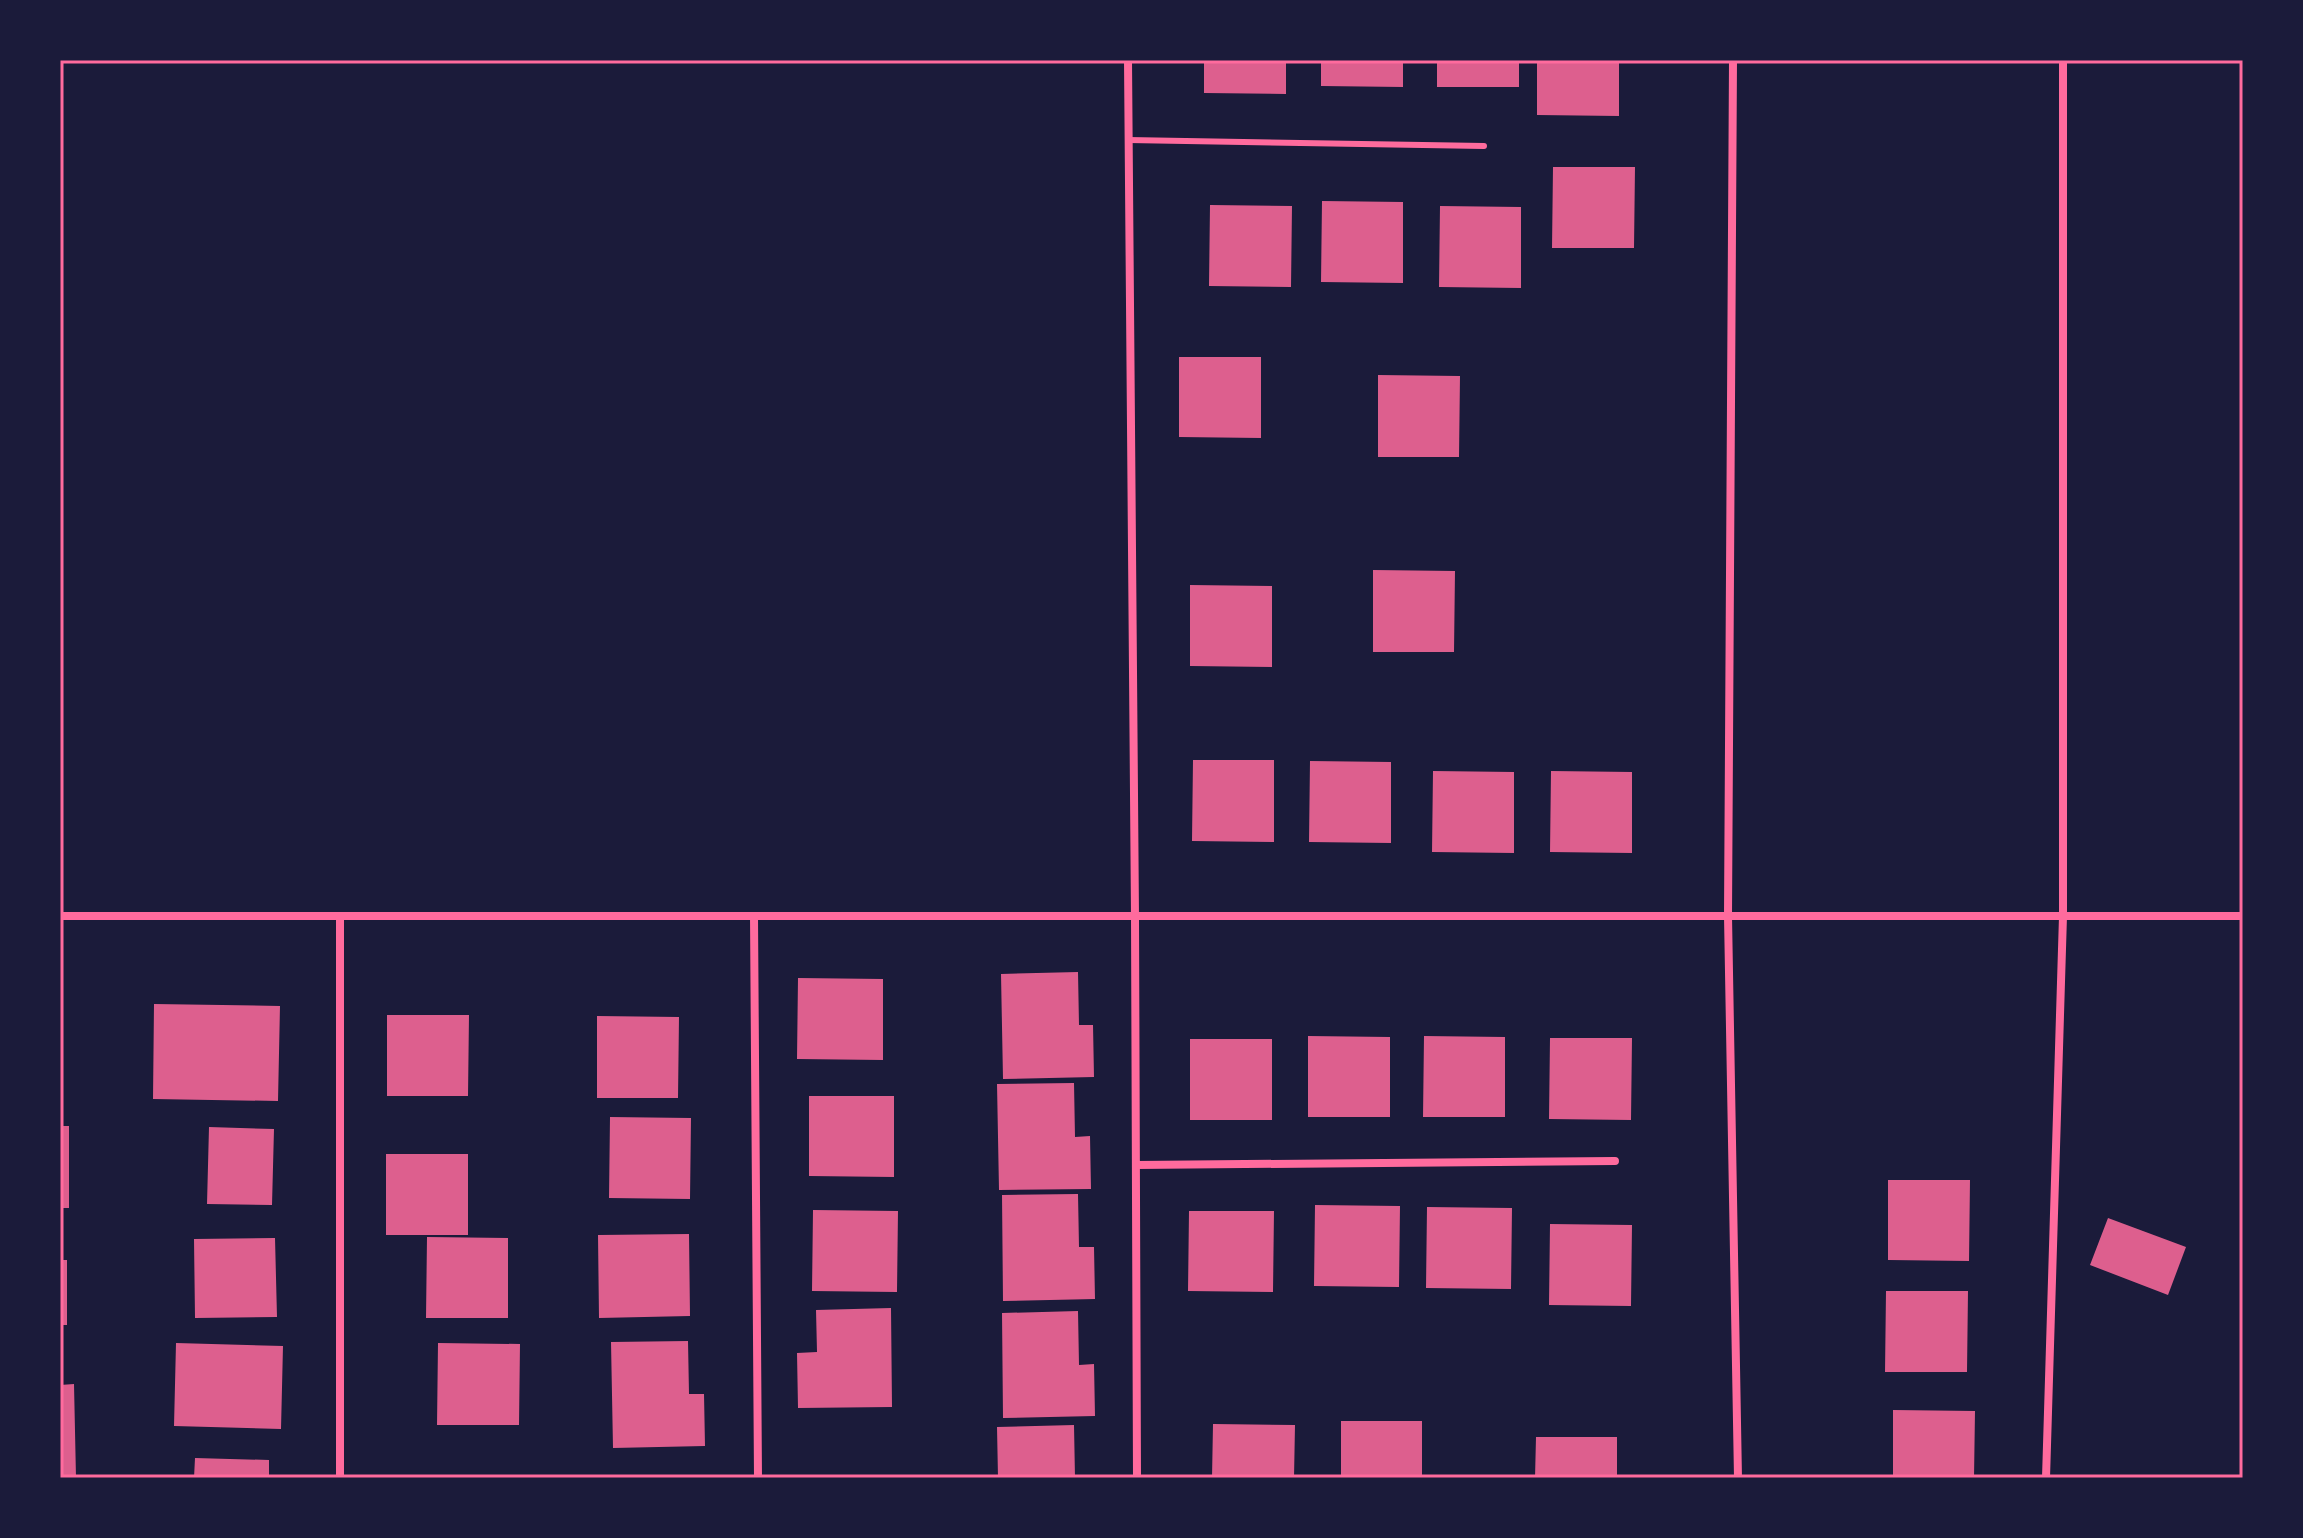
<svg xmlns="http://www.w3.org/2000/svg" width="2303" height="1538" viewBox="0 0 2303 1538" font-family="Jost,sans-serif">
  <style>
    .building { fill: #dd5f8e }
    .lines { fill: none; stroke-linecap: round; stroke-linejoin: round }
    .service { stroke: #ff6b9d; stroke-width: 6 }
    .minor { stroke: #ff6b9d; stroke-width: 8 }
    .neatline { fill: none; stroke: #ff6b9d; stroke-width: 3 }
  </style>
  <rect width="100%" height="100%" fill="#1b1b3a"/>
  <!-- building -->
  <path class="building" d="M1204,60H1286V94L1204,93Z
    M1321,60H1403V87L1321,86Z
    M1437,60H1519V87H1437Z
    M1537,60H1619V116L1537,115Z
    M1553,167H1635L1634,248H1552Z
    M1322,201L1403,202V283L1321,282Z
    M1210,205L1292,206L1291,287L1209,286Z
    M1440,206L1521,207V288L1439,287Z
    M1179,357H1261V438L1179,437Z
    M1378,375L1460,376L1459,457H1378Z
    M1373,570L1455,571L1454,652H1373Z
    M1190,585L1272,586V667L1190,666Z
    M1193,760H1274V842L1192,841Z
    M1310,761L1391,762V843L1309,842Z
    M1433,771L1514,772V853L1432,852Z
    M1551,771L1632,772V853L1550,852Z
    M1078,972L1079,1025H1093L1094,1077L1003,1079L1001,974Z
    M798,978L883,979V1060L797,1059Z
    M154,1004L280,1006L278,1101L153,1099Z
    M387,1015H469L468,1096H387Z
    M597,1016L679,1017L678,1098H597Z
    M1308,1036L1390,1037V1117H1308Z
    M1424,1036L1505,1037V1117H1423Z
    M1550,1038H1632L1631,1120L1549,1119Z
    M1190,1039H1272V1120H1190Z
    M1074,1083L1075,1137L1090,1136L1091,1189L999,1190L997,1084Z
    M809,1096H894V1177L809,1176Z
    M610,1117L691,1118L690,1199L609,1198Z
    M60,1126H69V1208H60Z
    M209,1127L274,1129L272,1205L207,1204Z
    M386,1154H468V1235H386Z
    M1888,1180H1970L1969,1261L1888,1260Z
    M1078,1194L1079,1247H1094L1095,1299L1003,1301L1002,1195Z
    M1315,1205L1400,1206L1399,1287L1314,1286Z
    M1427,1207L1512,1208L1511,1289L1426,1288Z
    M813,1210L898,1211L897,1292L812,1291Z
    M1189,1211H1274L1273,1292L1188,1291Z
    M2108,1218L2186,1247L2168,1295L2090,1265Z
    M1550,1224L1632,1225L1631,1306L1549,1305Z
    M689,1234L690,1316L599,1318L598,1235Z
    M427,1237L508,1238V1318H426Z
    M275,1238L277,1317L195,1318L194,1239Z
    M60,1260H67V1325H60Z
    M1886,1291H1968L1967,1372H1885Z
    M891,1308L892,1407L798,1408L797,1353L817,1352L816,1310Z
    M1078,1311L1079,1365L1094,1364L1095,1416L1003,1418L1002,1313Z
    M688,1341L689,1394H704L705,1446L613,1448L611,1342Z
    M176,1343L283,1346L281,1429L174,1426Z
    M438,1343L520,1344L519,1425H437Z
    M74,1384L76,1478H60V1385Z
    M1893,1410L1975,1411L1974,1478H1893Z
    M1341,1421H1422V1478H1341Z
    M1213,1424L1295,1425L1294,1478H1212Z
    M1074,1425L1075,1478H998L997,1427Z
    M1536,1437H1617V1478H1535Z
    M195,1458L269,1460V1478H194Z"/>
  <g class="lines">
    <!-- service -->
    <path class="service" d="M1128,140L1484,146"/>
    <!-- minor -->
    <path class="minor" d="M1128,60L1135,916L1137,1478
      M1733,60L1728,916L1738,1478
      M60,916H2243
      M754,916L758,1478
      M1136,1165L1615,1161
      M340,1478V916
      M2046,1478L2063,916V60"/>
  </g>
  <!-- border -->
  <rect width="2303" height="1538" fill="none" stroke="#1b1b3a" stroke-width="124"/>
  <rect x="62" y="62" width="2179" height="1414" class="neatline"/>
</svg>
